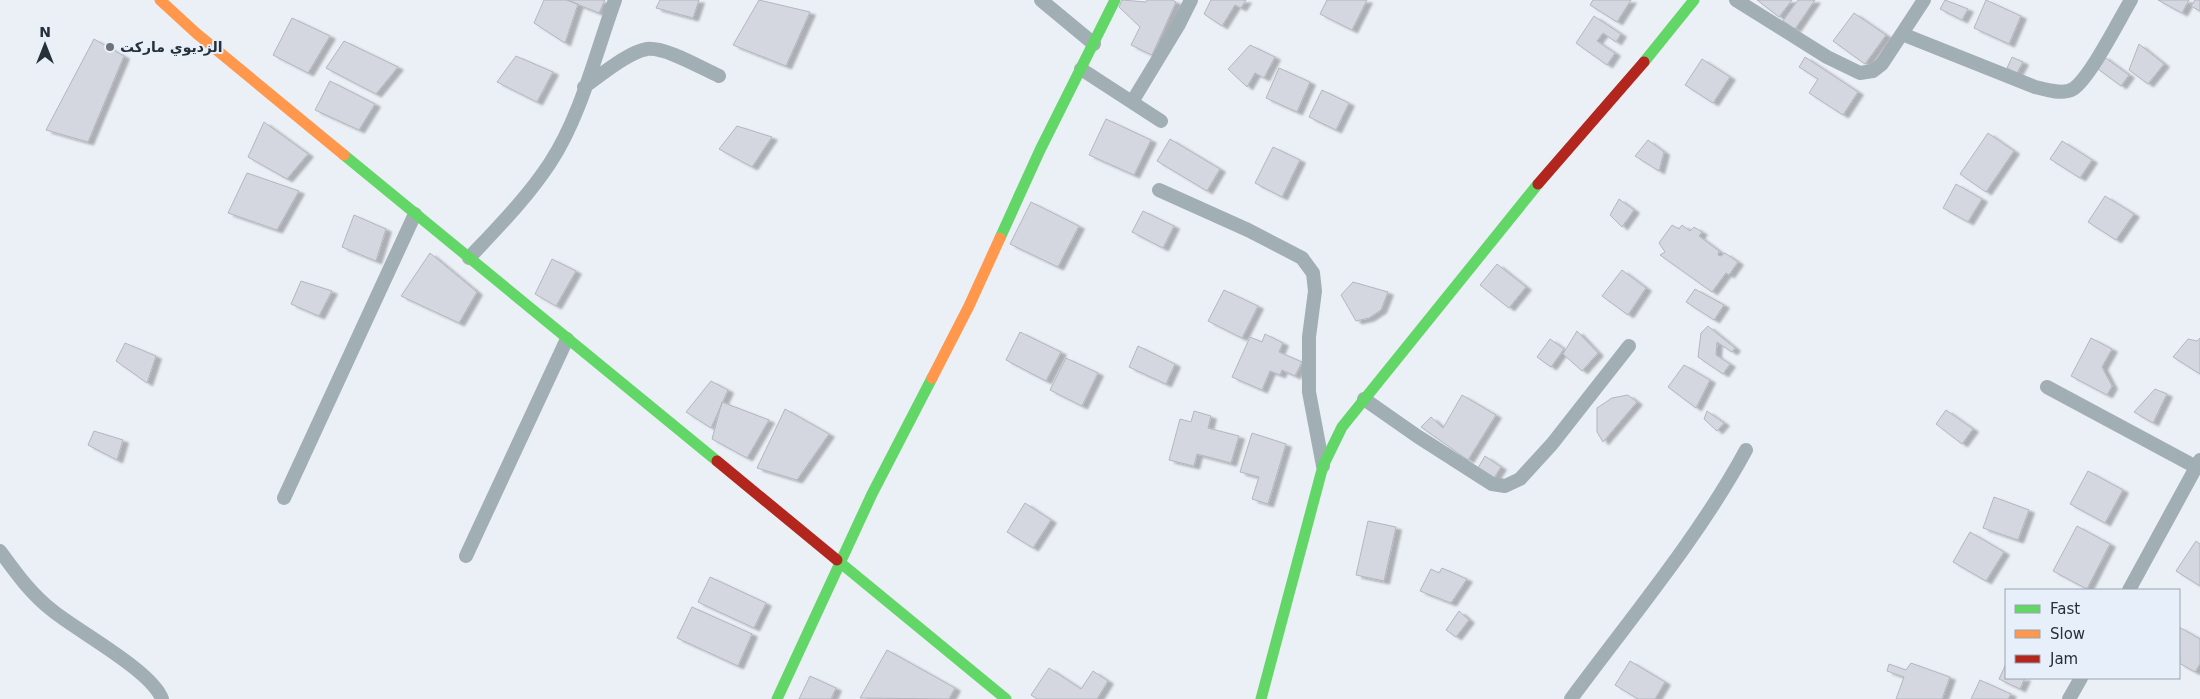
<svg xmlns="http://www.w3.org/2000/svg" width="2200" height="699" viewBox="0 0 2200 699" font-family="'DejaVu Sans',Vazirmatn,sans-serif">
  <style>
    .building { fill: #d4d7df; stroke: #b3b6be; filter: url(#shadow) }
    .lines { fill: none; stroke-linecap: round; stroke-linejoin: round }
    .street { stroke: #a1afb5; stroke-width: 14 }
    .fast { stroke: #63d668; stroke-width: 11 }
    .slow { stroke: #ff974d; stroke-width: 11 }
    .jam { stroke: #b3261e; stroke-width: 11 }
    .poi-dot { fill: #6c737b; stroke: #e7f0fa; stroke-width: 2 }
    .labels { text-anchor: middle; stroke-width: 4; stroke-linejoin: round; paint-order: stroke }
    .poi-label { font-size: 14px; font-weight: bold; fill: #272f39; stroke: #e7f0fa; text-anchor: start }
  </style>
  <defs>
    <filter id="shadow"><feDropShadow dx="5.5" dy="3" stdDeviation="1" flood-color="#0004"/></filter>
  </defs>
  <rect width="100%" height="100%" fill="#ebf0f6"/>
  <!-- building -->
  <path class="building" d="M544,0H567L578,4L565,43L534,23Z
    M567,0H605L599,13Z
    M660,0H699L693,18L656,8Z
    M759,0L810,12L786,66L733,45Z
    M1122,0L1146,2L1147,0H1172L1176,2L1152,55L1131,45L1140,27L1119,7Z
    M1211,0H1246L1241,8L1235,5L1222,26L1204,14Z
    M1327,0H1367L1352,30L1320,14Z
    M1593,0H1631L1617,22L1590,5Z
    M1757,0H1792L1779,17Z
    M1798,0H1815L1795,29L1783,21Z
    M1945,0L1968,9L1962,20L1940,9Z
    M1986,0L2021,16L2009,44L1974,28Z
    M2158,0H2189L2182,13Z
    M2195,0H2200V11L2191,6Z
    M1854,13L1886,35L1865,64L1833,41Z
    M1594,16L1621,34L1616,42L1603,33L1597,41L1615,53L1607,65L1576,43Z
    M292,18L330,36L308,73L273,55Z
    M94,39L124,56L88,142L46,130Z
    M344,41L398,67L376,94L326,68Z
    M2139,44L2164,64L2148,84L2129,70Z
    M1250,45L1275,57L1264,78L1255,73L1247,87L1228,69Z
    M516,56L553,72L537,102L497,82Z
    M2103,56L2129,75L2121,86L2098,69Z
    M1805,57L1858,92L1843,115L1809,93L1818,79L1799,67Z
    M2012,57L2023,62L2017,73L2007,68Z
    M1702,59L1730,77L1713,103L1685,85Z
    M1279,68L1310,82L1297,112L1266,98Z
    M330,81L375,104L359,130L315,110Z
    M1322,90L1349,103L1336,130L1309,117Z
    M1106,119L1151,140L1134,175L1089,155Z
    M264,122L308,154L287,179L248,157Z
    M737,126L772,137L752,167L719,149Z
    M1988,133L2014,151L1986,192L1960,174Z
    M1170,139L1220,169L1207,191L1157,161Z
    M1648,140L1664,152L1659,171L1635,156Z
    M2062,141L2092,160L2080,178L2050,159Z
    M1273,147L1300,160L1282,197L1255,183Z
    M247,173L299,191L277,230L228,213Z
    M1956,184L1982,199L1968,222L1943,208Z
    M2105,196L2134,214L2116,240L2088,222Z
    M1619,199L1634,210L1622,227L1610,215Z
    M1031,202L1079,226L1058,267L1010,244Z
    M1143,211L1174,226L1163,248L1132,232Z
    M354,215L386,229L376,261L342,247Z
    M1672,225L1679,229L1682,225L1690,231L1694,227L1702,232L1699,236L1719,251L1718,255L1721,256L1725,253L1738,262L1729,275L1726,273L1712,292L1660,255L1665,252L1659,243Z
    M430,253L477,292L459,323L401,296Z
    M552,259L576,271L556,306L535,294Z
    M1497,264L1526,287L1509,308L1480,285Z
    M1622,270L1646,288L1628,315L1602,296Z
    M301,281L332,291L319,316L291,304Z
    M1353,282L1388,292L1381,310L1369,318L1356,321L1341,295Z
    M1695,289L1724,305L1714,320L1686,302Z
    M1224,290L1258,306L1242,338L1208,321Z
    M1708,326L1735,348L1732,352L1717,342L1716,355L1730,364L1723,374L1698,357L1701,333Z
    M1577,331L1598,353L1582,371L1563,354Z
    M1020,332L1061,352L1046,381L1006,360Z
    M1265,334L1283,343L1279,352L1302,362L1295,376L1282,370L1280,375L1270,371L1262,390L1232,377L1250,337L1262,342Z
    M2091,338L2112,349L2102,367L2112,386L2107,395L2071,376Z
    M2200,338V374L2173,357L2188,339L2197,341Z
    M1550,339L1564,349L1551,367L1537,357Z
    M125,343L156,356L147,383L116,361Z
    M1138,346L1175,364L1166,384L1129,367Z
    M1066,358L1098,373L1082,406L1050,390Z
    M1684,365L1710,380L1696,408L1668,387Z
    M711,381L728,390L711,428L686,412Z
    M2155,389L2167,394L2153,423L2134,412Z
    M1462,395L1496,415L1468,460L1421,427L1431,417L1443,428Z
    M1628,395L1637,402L1603,442L1597,432V408L1612,398Z
    M722,402L769,420L747,458L712,439Z
    M785,409L829,434L797,480L757,468Z
    M1946,410L1973,429L1962,444L1936,424Z
    M1194,411L1211,416L1208,428L1239,436L1231,463L1197,454L1194,466L1169,460L1180,419L1191,422Z
    M1707,411L1724,423L1717,431L1704,419Z
    M94,431L123,440L117,460L88,445Z
    M1252,433L1286,444L1268,504L1252,499L1259,477L1240,472Z
    M1485,456L1501,467L1494,478L1478,468Z
    M2088,471L2123,490L2105,523L2070,504Z
    M1994,497L2029,510L2018,540L1983,528Z
    M1025,503L1051,520L1033,548L1007,532Z
    M1368,521L1396,527L1384,581L1356,575Z
    M2077,526L2110,544L2087,589L2053,571Z
    M1970,532L2004,552L1986,581L1953,562Z
    M2196,541L2200,544V586L2176,571Z
    M1442,568L1467,579L1451,603L1420,591L1431,569L1439,573Z
    M710,577L766,603L754,628L698,602Z
    M692,607L752,634L738,666L677,638Z
    M1459,611L1469,620L1456,637L1446,630Z
    M2179,627L2200,639V664L2195,672L2179,663Z
    M887,650L955,688L949,699L860,698Z
    M1630,661L1665,682L1655,699H1638L1615,685Z
    M1911,663L1950,677L1942,699H1896L1904,677L1887,671L1889,664L1906,670Z
    M2006,664V678H2025L2020,689L1999,679Z
    M1049,668L1081,689L1093,671L1108,681L1097,699H1037L1031,695Z
    M810,676L836,688L831,699H799Z
    M1980,680L2011,694L2008,699H1971Z"/>
  <g class="lines">
    <!-- street -->
    <path class="street" d="M1041,0L1094,44
      M1736,0L1827,57L1860,73L1873,71L1882,64L1924,0
      M1902,34L2035,87C2046,90 2063,95 2073,89C2090,78 2119,20 2131,0
      M1081,69L1161,121
      M584,87C600,76 628,52 647,49C666,47 701,68 719,76
      M1132,102L1178,26L1191,0
      M1159,190L1248,230L1302,258L1313,273L1315,291L1309,337V392L1323,466
      M469,258C498,227 527,198 550,163C581,116 596,52 615,0
      M2047,387L2196,467
      M1364,399L1417,436L1492,484L1505,486L1520,479L1552,444L1629,346
      M284,498L415,214
      M0,551C16,573 31,594 53,611C79,632 152,671 162,699
      M466,556L567,339
      M2129,590L2200,460
      M1571,699C1630,619 1699,537 1746,450
      M2069,699L2081,678"/>
    <!-- fast -->
    <path class="fast" d="M1644,62L1694,0
      M344,155L717,461
      M1000,238L1040,150L1115,0
      M837,560L1006,699
      M777,699L872,494L932,378
      M1261,699L1323,466L1342,427L1538,184"/>
    <!-- slow -->
    <path class="slow" d="M160,0L196,33L344,155
      M932,378L969,306L1000,238"/>
    <!-- jam -->
    <path class="jam" d="M1538,184L1644,62
      M717,461L837,560"/>
  </g>
  <!-- markers -->
  <circle class="poi-dot" cx="110" cy="47" r="5"/>
  <g class="labels">
    <!-- poi labels -->
    <g class="poi-label">
      <text x="120" y="52">الزديوي ماركت</text>
    </g>
  </g>
  <!-- legend -->
  <rect x="2005" y="589" width="175" height="90" fill="#e7f0fa" stroke="#9aa3ad"/>
  <rect x="2015" y="605" width="25" height="8" fill="#63d668" stroke="#9aa3ad"/>
  <text x="2050" y="614" font-size="15" fill="#272f39">Fast</text>
  <rect x="2015" y="630" width="25" height="8" fill="#ff974d" stroke="#9aa3ad"/>
  <text x="2050" y="639" font-size="15" fill="#272f39">Slow</text>
  <rect x="2015" y="655" width="25" height="8" fill="#b3261e" stroke="#9aa3ad"/>
  <text x="2050" y="664" font-size="15" fill="#272f39">Jam</text>
  <!-- north arrow -->
  <g transform="translate(45 45)" stroke="#e7f0fa" stroke-width="4" paint-order="stroke">
  <path d="M0-4L9 19L0 12L-9 19Z" fill="#272f39"/>
  <text y="-8" font-size="14" font-weight="bold" text-anchor="middle" fill="#272f39">N</text>
  </g>
</svg>
